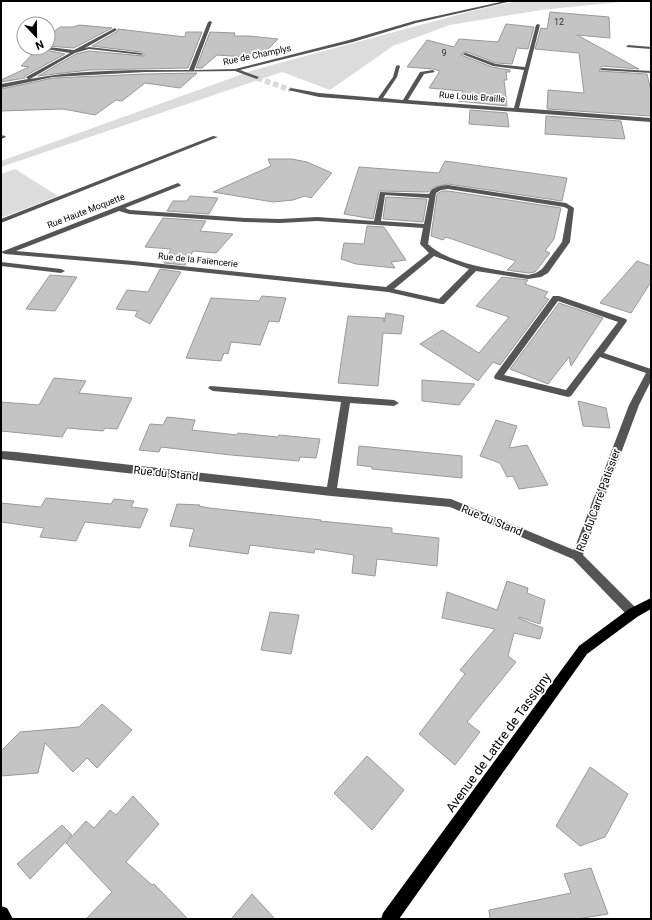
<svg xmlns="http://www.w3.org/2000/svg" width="652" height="920" viewBox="0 0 652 920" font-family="Roboto,sans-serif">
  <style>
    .green { fill: #dcdcdc }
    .building { fill: #c4c4c4; stroke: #999 }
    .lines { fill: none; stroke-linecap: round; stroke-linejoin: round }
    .minor-tunnel-far1 { stroke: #d9d9d9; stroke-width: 4.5; stroke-dasharray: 4.5 2; stroke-linecap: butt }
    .minor-tunnel { stroke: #d9d9d9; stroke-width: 5.5; stroke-dasharray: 5.5 3; stroke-linecap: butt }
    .minor { fill: #555; fill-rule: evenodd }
    .major { fill: #000; fill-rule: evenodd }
    .labels { text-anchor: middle; stroke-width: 3.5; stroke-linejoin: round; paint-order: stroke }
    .number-label { font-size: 9px; fill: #313131 }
    .far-street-label { font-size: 9px; fill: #000; stroke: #fff }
    .street-label { font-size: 11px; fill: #000; stroke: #fff }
    .near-street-label { font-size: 13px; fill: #000; stroke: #fff }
  </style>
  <rect width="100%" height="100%" fill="#fff"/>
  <!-- green -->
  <path class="green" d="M517,1H631L541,10L450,25L393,46L330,90L282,72L1,167V161L257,69L476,10Z
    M15,169L58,196L1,218V174Z"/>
  <!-- building -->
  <path class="building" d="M550,12L609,17L610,38L577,35L639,69L602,66L599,71L647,74L651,91V116L547,109L548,90L584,93L579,53L535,49L541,28L547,29Z
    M506,24L534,27L528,49L517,48L512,64L496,63L467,52L462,53L461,55L492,67L510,70V72H506L507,80H504L507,106L458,101L463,91L429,88L440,71L433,69L407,67L427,40L454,47L459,39L498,42Z
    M79,25L112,28L74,48L48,46V38L55,31L60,27H73Z
    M118,29L185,37L186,32H202L188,68L89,70L38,76L76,54L89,51L144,56V54L141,52L92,46L118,31Z
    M210,32L235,33L234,36H249L278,39L259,58L217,55L202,68H196Z
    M38,48H45L46,50L65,54L25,76V78L1,82V80L29,67L21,66Z
    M197,73L180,88L145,83L122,101L116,100L95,115L63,109L1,111V89L53,78L145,74Z
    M470,110L507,113L509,127L469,124Z
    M546,116L621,121L625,139L545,134Z
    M268,159H292L307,162L332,173L311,198L305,196L293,200L273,202L213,192L271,166Z
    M445,161L567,178L562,201L448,184L434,187L428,192L379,191L373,219L344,214L359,167L439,173Z
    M442,191H448L561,208L554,239L545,251L550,253L535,272L528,273L507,270L516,261L446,237L443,240L431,236L437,194Z
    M190,196L218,198L209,214L167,211L173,201H187Z
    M386,197L427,199L423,222L383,219Z
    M163,218L206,221L200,231L233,234L216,253L193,251L185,265L164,263L171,249L145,247Z
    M367,226L384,227L406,260L391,262L395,268L356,264L341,259L344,243L364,244Z
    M637,261L651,266V282L631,313L600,303Z
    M160,269L181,272L150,324L135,316L138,311L116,309L127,290L148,292Z
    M50,275L77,277L55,311L26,309Z
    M502,277L528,280L525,284L548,292L544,297L549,299L500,365L493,362L478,381L420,344L442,330L479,353L509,317L476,306Z
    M262,296L286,298L279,322L269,321L260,345L231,342L228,354L224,353L221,361L186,358L211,298L259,301Z
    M559,303L603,318L571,366L569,357L548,384L510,369Z
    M386,313L404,316L401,334L383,333L378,386L338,383L348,316L384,318V322Z
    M54,378L86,381L79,393L132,398L117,429L105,428L103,431L67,428L62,437L1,431V402L39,405Z
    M422,380L475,384L459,405L422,401Z
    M578,401L606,408L610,428L583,426Z
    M167,417L195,420L192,430L237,435L238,433L278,437L279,435L320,439L316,458L300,457L299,461L231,455L161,447L159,452L139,450L150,424L163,425Z
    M496,420L517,426L509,448L527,445L548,485L519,489L513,476L507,477L500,463L480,456Z
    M359,446L462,456V478L372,469V467L357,465Z
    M46,498L111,504L114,499L134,501L131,507L148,509L140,528L85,522L76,541L40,537L44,528L1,522V503L41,507Z
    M177,504L200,505L199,506L209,508L321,520L320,521L392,528V533L439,538L437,566L377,559L375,576L352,573L354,555L315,549L314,553L250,545L248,554L189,546L194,529L170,526Z
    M507,581L528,588L527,593L545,600L540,624L519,617L518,618L543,628L540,639L514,633L508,656L516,662L467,722L480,732L455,765L419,734L465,674L460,670L495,629L442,618L447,592L497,610Z
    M270,612L299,615L291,654L261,650Z
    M102,704L132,730L97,768L87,758L73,772L45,743L38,773L1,776V751L20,732L79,727Z
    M367,756L404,790L372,830L334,793Z
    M590,767L628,794L605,837L580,846L556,826Z
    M133,796L159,824L126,862L152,885L154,884L188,919H86L112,892L66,843L86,821L94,828L110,810L116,815Z
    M62,825L72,835L30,879L17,864Z
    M591,868L608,914L577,919H490L489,910L571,893L564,874Z
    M252,894L275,919H231Z"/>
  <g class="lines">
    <!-- minor-tunnel-far1 -->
    <path class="minor-tunnel-far1" d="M257,78L260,79"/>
    <!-- minor-tunnel -->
    <path class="minor-tunnel" d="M257,78L291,90"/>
    <!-- minor -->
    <path class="minor" d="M505,1H512L416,23L353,42L240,70L259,77L257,79L235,71L145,72L53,77L1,88V84L28,79L26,77L70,53L46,49L48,47L74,50L115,28L117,30L85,48L89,47L141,53L143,55L89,49L75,53L30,79C82,69 136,70 189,70L208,22L210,21L212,22L194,70L235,69L349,40L414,21Z
      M538,24L540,25L519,108L651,118V122L319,97L288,90L291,88L319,93L378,98L393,77L396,66L398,65L400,66L397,77L383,98L403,100L420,72L433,70L435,72L424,74L408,100L514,108L524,70L493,66L462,54L466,53L496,64L525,67L536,25Z
      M628,45L651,47V49L626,47Z
      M602,68L651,71V73L600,70Z
      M1,135L5,136L6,137L1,139Z
      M213,136L218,137L1,223V219Z
      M178,183L181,185L180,186L125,208L130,210L245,218L280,219L317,217L374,221L380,192L429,194C432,186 441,186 448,185L566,203L574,208L570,242L548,273L541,277L528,279L476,271L444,304H441L388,292L133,265L5,254L1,252ZM448,189L564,207L568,209L562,242L542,269L536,273L528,275C498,270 450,265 428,244L436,193L441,190ZM385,195L429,198L424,224L381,221ZM119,211L129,214L245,222L280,223L317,221L423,228L420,244L429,253L386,287L133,261L16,251ZM434,256L469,269L439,299L394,289Z
      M1,262L61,269L65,271L61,273L1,266Z
      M553,296H559L626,319L627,321L604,353L651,369V381L639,405L583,555L637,609L639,613L637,617L633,618L629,617L573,559L450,507L331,496L1,459V451L16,452L327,487L341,402L213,391L208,388L210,386L394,400L399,403L394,406L350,403L337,488L451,499L574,550L629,405L646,373L600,357L571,396L568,397L495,379L494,377L495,375ZM558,301L618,322L566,390L504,375Z"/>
    <!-- major -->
    <path class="major" d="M651,598V609L637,617L587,654L399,919H381L383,913L579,646L629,609Z
      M1,906L7,908L13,919H1Z"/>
  </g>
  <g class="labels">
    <!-- number labels -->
    <g class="number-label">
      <text x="559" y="25">12</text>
      <text x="444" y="56">9</text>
    </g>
    <!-- far-street labels -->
    <g class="far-street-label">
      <text transform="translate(257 55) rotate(-12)" y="3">Rue de Champlys</text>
      <text transform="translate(472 97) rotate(4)" y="3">Rue Louis Braille</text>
      <text transform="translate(86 211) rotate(-21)" y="3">Rue Haute Moquette</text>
      <text transform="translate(198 260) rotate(6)" y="3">Rue de la Faïencerie</text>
    </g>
    <!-- street labels -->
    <g class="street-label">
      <text transform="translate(166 473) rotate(6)" y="4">Rue du Stand</text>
      <text transform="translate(598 500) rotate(-70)" y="4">Rue du Carré Patissier</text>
      <text transform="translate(492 520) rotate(22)" y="4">Rue du Stand</text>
    </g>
    <!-- near-street labels -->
    <g class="near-street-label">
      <text transform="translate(498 742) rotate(-54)" y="5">Avenue de Lattre de Tassigny</text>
    </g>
  </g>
  <!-- border -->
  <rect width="652" height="920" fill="none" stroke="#000000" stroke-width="4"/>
  <!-- north arrow -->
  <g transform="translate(36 36) rotate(158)"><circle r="19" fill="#ffffff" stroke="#999999"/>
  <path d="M0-3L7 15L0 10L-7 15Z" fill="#000000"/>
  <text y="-6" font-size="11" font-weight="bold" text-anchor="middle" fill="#000000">N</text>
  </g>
</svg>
